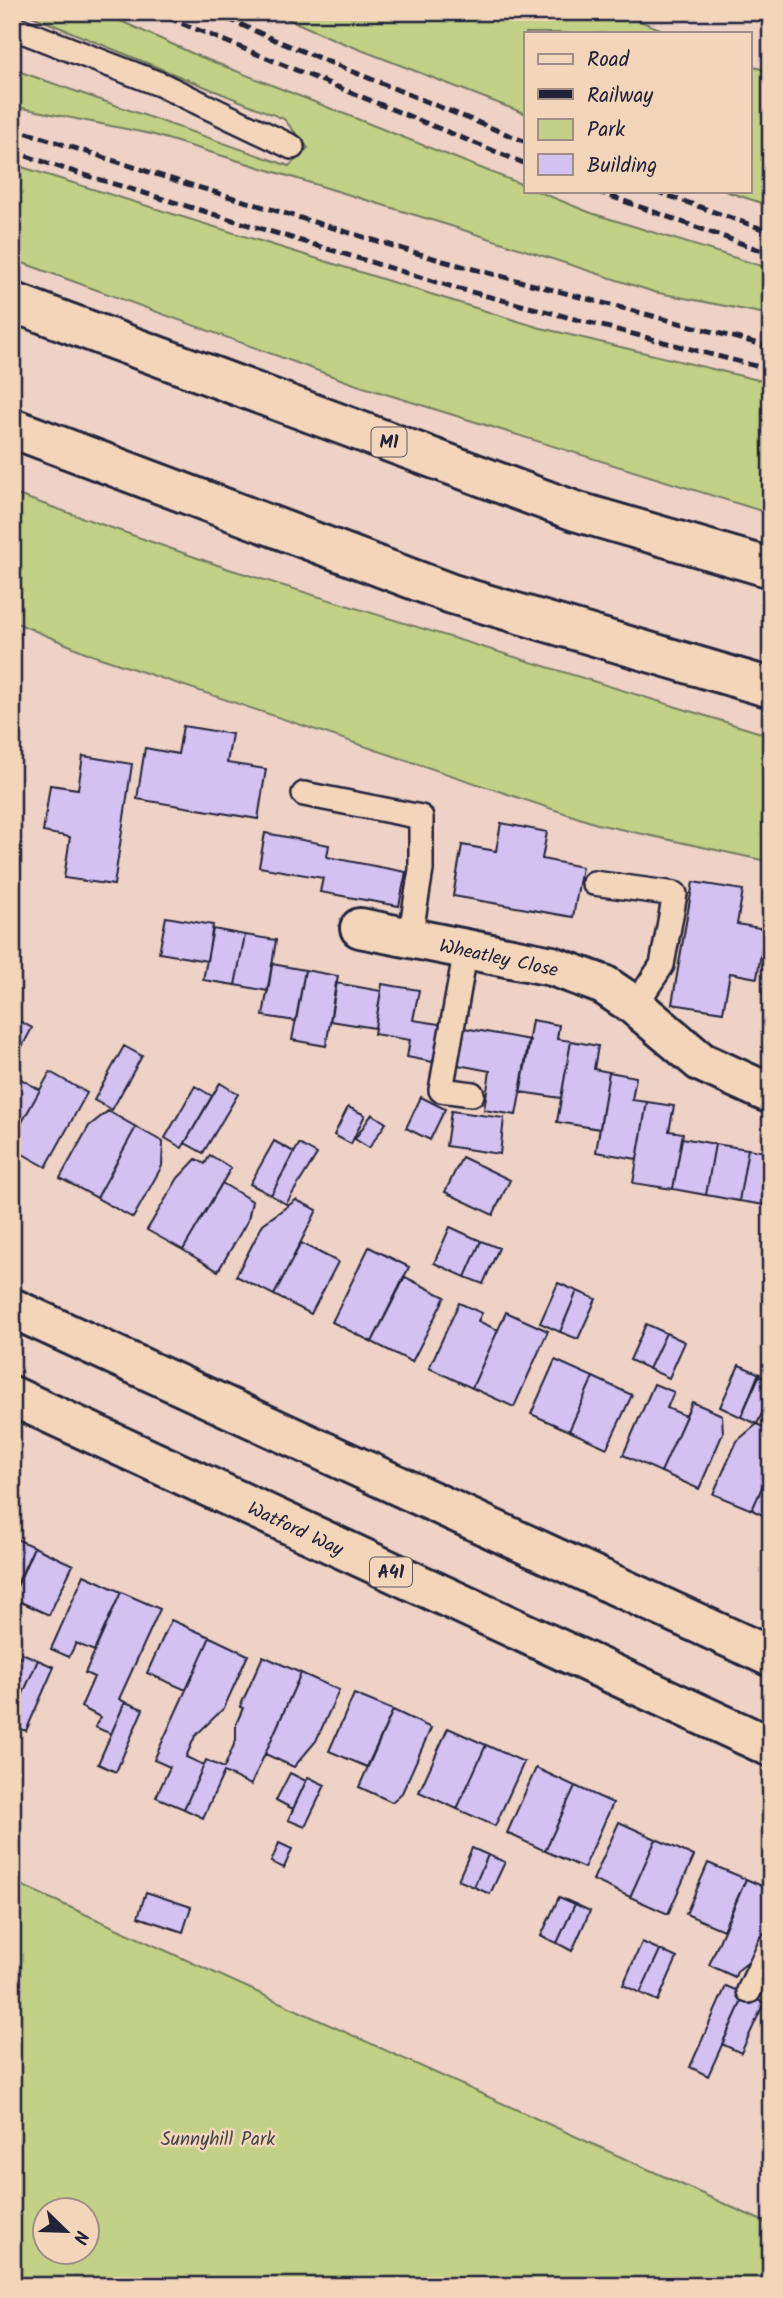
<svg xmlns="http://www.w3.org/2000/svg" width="783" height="2298" viewBox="0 0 783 2298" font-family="Kalam,sans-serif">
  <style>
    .green { fill: #c2d186; stroke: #727a60; stroke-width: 2; fill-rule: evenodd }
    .building { fill: #d3c1f1; stroke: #22223b; stroke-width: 2 }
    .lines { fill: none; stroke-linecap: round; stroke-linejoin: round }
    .service-casing { stroke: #22223b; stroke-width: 28 }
    .minor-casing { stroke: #22223b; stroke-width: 44 }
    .trunk-casing { stroke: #22223b; stroke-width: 44 }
    .motorway-casing { stroke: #22223b; stroke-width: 44 }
    .service { stroke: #f3d6ba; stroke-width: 23 }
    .minor { stroke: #f3d6ba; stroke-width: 38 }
    .trunk { stroke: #f3d6ba; stroke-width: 38 }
    .motorway { stroke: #f3d6ba; stroke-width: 38 }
    .rail { stroke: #22223b; stroke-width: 5; stroke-dasharray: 10 5; stroke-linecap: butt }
    .labels { text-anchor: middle; stroke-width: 5; stroke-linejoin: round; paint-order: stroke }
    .shield { fill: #f3d6ba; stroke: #615861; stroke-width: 2 }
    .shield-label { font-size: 18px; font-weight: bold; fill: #22223b }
    .street-label { font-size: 19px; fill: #22223b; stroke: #f3d6ba }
    .park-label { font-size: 19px; fill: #42454a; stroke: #f3d6ba }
  </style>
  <rect width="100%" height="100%" fill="#edd2c5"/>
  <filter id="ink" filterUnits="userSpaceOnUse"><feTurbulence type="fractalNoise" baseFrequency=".0143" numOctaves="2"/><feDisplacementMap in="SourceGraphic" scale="14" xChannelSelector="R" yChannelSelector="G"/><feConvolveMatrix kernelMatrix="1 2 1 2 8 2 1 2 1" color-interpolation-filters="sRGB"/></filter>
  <g filter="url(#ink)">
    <!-- green -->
    <path class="green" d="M22,12H101L196,55L526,186V191H537L591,213L771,269V315L654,292L451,226L151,134L12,106V69L289,166L308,148L284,119Z
      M272,12H617L670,33H526V114L338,41Z
      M750,65L771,73V206L725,191H750Z
      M12,164L537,327L771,383V514L357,385L12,259Z
      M12,493L229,569L771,736V862L597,824L92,655L12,621Z
      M12,1881L771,2225V2286H12ZM88,2210V2252H46V2210Z"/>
    <!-- building -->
    <path class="building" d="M183,726L232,734L227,763L266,769L258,819L137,799L145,748L178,754Z
      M83,756L132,764L114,885L64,878L70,837L43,832L50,785L78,789Z
      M501,823L547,832L542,859L582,867L573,917L453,896L462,845L496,851Z
      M265,833L329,845L327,857L406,872L399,906L320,892L323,878L259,867Z
      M693,882L743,890L737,924L765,929L757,978L730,973L723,1012L672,1004Z
      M166,917L213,925L207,961L159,953Z
      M213,929L245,935L235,985L203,980Z
      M245,935L276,940L268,991L235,985Z
      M272,964L305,970L296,1021L263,1016Z
      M305,970L338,976L326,1046L292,1040Z
      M336,983L381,991L375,1028L330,1021Z
      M382,984L419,990L413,1020L445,1025L438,1063L407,1057L410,1040L374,1034Z
      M18,1020L32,1028L16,1058L12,1056V1029Z
      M532,1020L559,1025L557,1039L571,1041L561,1098L520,1092Z
      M464,1028L530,1040L516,1115L484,1110L490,1071L458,1065Z
      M571,1041L598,1046L594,1069L609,1072L600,1129L557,1122Z
      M124,1046L142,1056L112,1110L94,1100Z
      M50,1072L87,1093L46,1167L12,1148V1140Z
      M609,1072L636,1077L632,1100L647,1102L637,1159L596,1152Z
      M12,1074L40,1090L12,1140Z
      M220,1083L238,1094L203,1153L185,1143Z
      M195,1086L212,1096L182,1148L165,1138Z
      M421,1097L445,1109L430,1140L406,1128Z
      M647,1102L674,1106L669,1131L683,1133L673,1189L633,1183Z
      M348,1107L365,1115L351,1144L334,1135Z
      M108,1111L136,1127L97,1198L60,1178L89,1126Z
      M451,1111L504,1118L500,1154L446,1146Z
      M372,1114L386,1123L369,1148L355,1139Z
      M136,1127L163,1142L162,1166L133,1218L97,1198Z
      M682,1138L715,1144L706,1195L673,1189Z
      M274,1141L294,1152L271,1195L250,1184Z
      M299,1144L317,1154L286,1204L271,1195Z
      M715,1144L748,1149L739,1201L706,1195Z
      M748,1149L771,1153V1206L739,1201Z
      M210,1155L231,1168L183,1250L147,1230L178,1178L196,1159L205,1164Z
      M462,1157L510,1180L493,1215L445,1192Z
      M222,1183L252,1201L248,1220L218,1271L183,1250Z
      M296,1200L317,1210L274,1295L236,1276L263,1224Z
      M450,1227L481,1241L465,1277L434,1263Z
      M481,1241L499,1248L483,1284L465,1277Z
      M301,1243L338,1262L311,1314L274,1295Z
      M369,1247L409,1267L372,1342L332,1322Z
      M405,1277L445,1297L412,1362L372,1342Z
      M558,1283L577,1291L560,1332L540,1323Z
      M577,1291L596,1299L578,1339L560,1332Z
      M459,1303L482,1313L478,1321L498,1330L472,1388L429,1368Z
      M506,1312L548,1331L514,1407L472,1388Z
      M646,1324L666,1333L649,1369L630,1360Z
      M666,1333L685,1342L669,1378L649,1369Z
      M555,1360L593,1377L569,1431L531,1414Z
      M739,1365L760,1374L741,1417L720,1407Z
      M758,1375L771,1381V1394L757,1424L741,1417Z
      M593,1377L632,1395L607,1448L569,1431Z
      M654,1384L674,1392L667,1408L686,1416L661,1472L623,1455Z
      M692,1402L722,1415L723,1433L699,1489L661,1472Z
      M757,1424L771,1431V1467L752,1510L713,1494L737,1441Z
      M771,1467V1519L752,1510Z
      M12,1537L34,1547L12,1595Z
      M34,1547L73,1565L49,1615L12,1598Z
      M84,1575L121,1592L94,1651L76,1643L69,1657L51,1649Z
      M121,1592L160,1609L119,1699L125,1702L111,1734L95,1727L100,1717L81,1707L94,1677L85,1673Z
      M171,1620L210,1637L186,1690L147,1673Z
      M210,1637L248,1655L224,1708L195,1736L186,1757L204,1765L184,1809L156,1797L170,1767L154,1760Z
      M22,1653L38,1660L12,1718V1674Z
      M263,1656L301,1673L251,1785L224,1772L203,1818L184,1809L206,1760L224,1768L236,1740V1724L243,1708L240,1707Z
      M38,1660L54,1667L26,1731L12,1725V1718Z
      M301,1673L339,1690L316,1741L294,1767L265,1754Z
      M354,1694L393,1710L367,1767L329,1751Z
      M125,1702L143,1709L116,1772L98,1764Z
      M393,1710L431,1728L402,1793L392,1802L359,1787Z
      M448,1728L486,1745L457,1809L419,1792Z
      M486,1745L524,1762L495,1826L457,1809Z
      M536,1768L575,1786L545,1851L507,1833Z
      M290,1773L306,1781L293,1809L276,1800Z
      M308,1777L325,1785L305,1827L288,1820Z
      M575,1786L613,1803L584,1868L545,1851Z
      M619,1822L656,1839L630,1897L593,1880Z
      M656,1839L694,1856L668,1914L630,1897Z
      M279,1843L292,1849L284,1868L271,1862Z
      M472,1848L488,1855L474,1887L458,1880Z
      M488,1855L505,1862L490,1894L474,1887Z
      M708,1863L746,1879L723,1930L686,1914Z
      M746,1879L771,1890V1927L759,1954L737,1971L735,1977L709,1965Z
      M146,1892L191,1907L183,1932L138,1917Z
      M559,1897L575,1904L557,1943L541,1936Z
      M575,1904L590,1911L572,1951L557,1943Z
      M642,1942L660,1950L640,1993L623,1985Z
      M660,1950L677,1958L658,2001L640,1993Z
      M726,1986L745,1994L708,2076L690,2067Z
      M745,1994L764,2003L741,2053L722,2044Z"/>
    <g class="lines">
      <!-- service casing -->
      <g class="service-casing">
        <path id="service" d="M12,27L162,85L292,147
          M304,794L421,817V870L410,938
          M594,883L675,894L662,965L635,1006
          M466,949L441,1090L472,1094
          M749,1991L771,1944"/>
      </g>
      <!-- minor casing -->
      <g class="minor-casing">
        <path id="minor" d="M360,928L552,966L604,985L635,1006L701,1062L771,1094"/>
      </g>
      <!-- trunk casing -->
      <g class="trunk-casing">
        <path id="trunk" d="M12,1308L771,1657
          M12,1396L771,1747"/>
      </g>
      <!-- motorway casing -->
      <g class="motorway-casing">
        <path id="motorway" d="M12,302L575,511L771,568
          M12,428L452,594L771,688"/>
      </g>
      <!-- service -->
      <use href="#service" class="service"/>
      <!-- minor -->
      <use href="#minor" class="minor"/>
      <!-- trunk -->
      <use href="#trunk" class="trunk"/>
      <!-- motorway -->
      <use href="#motorway" class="motorway"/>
      <!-- rail -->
      <path class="rail" d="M154,12L526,164
        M213,12L275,40L526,142
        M12,128L171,179L443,261L771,347
        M12,151L65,169L456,288L771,370
        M596,191L771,254
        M655,191L771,232"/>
    </g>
  </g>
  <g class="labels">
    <!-- shield labels -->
    <g class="shield">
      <rect x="371.5" y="427.5" width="35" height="29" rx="5"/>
      <rect x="370" y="1557.5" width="42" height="29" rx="5"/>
    </g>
    <g class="shield-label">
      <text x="389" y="448">M1</text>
      <text x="391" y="1578">A41</text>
    </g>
    <!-- street labels -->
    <g class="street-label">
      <text transform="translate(499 957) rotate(12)" y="7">Wheatley Close</text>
      <text transform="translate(296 1528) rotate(25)" y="7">Watford Way</text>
    </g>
    <!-- park labels -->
    <g class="park-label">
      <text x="218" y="2145">Sunnyhill Park</text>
    </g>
  </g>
  <!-- margin -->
  <rect width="783" height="2298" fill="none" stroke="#f3d6ba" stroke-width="42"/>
  <rect x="21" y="21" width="741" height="2256" fill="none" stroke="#22223b" stroke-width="2.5" filter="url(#ink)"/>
  <!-- legend -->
  <rect x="524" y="32" width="228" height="161" fill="#f3d6ba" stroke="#9f8e87" stroke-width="2"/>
  <rect x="538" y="54" width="35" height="10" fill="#f3d6ba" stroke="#9f8e87" stroke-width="2"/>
  <text x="587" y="66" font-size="21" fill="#22223b">Road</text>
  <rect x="538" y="89" width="35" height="10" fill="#22223b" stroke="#9f8e87" stroke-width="2"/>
  <text x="587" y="102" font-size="21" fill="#22223b">Railway</text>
  <rect x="538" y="119" width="35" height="21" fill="#c2d186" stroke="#9f8e87" stroke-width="2"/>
  <text x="587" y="136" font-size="21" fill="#22223b">Park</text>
  <rect x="538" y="154" width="35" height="21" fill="#d3c1f1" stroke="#9f8e87" stroke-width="2"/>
  <text x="587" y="172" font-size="21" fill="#22223b">Building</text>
  <!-- north arrow -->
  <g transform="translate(66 2231) rotate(113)"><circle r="33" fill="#f3d6ba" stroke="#9f8e87" stroke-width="2"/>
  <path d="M0-5L12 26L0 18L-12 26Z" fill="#22223b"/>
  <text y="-10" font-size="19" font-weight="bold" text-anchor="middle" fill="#22223b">N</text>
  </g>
</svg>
